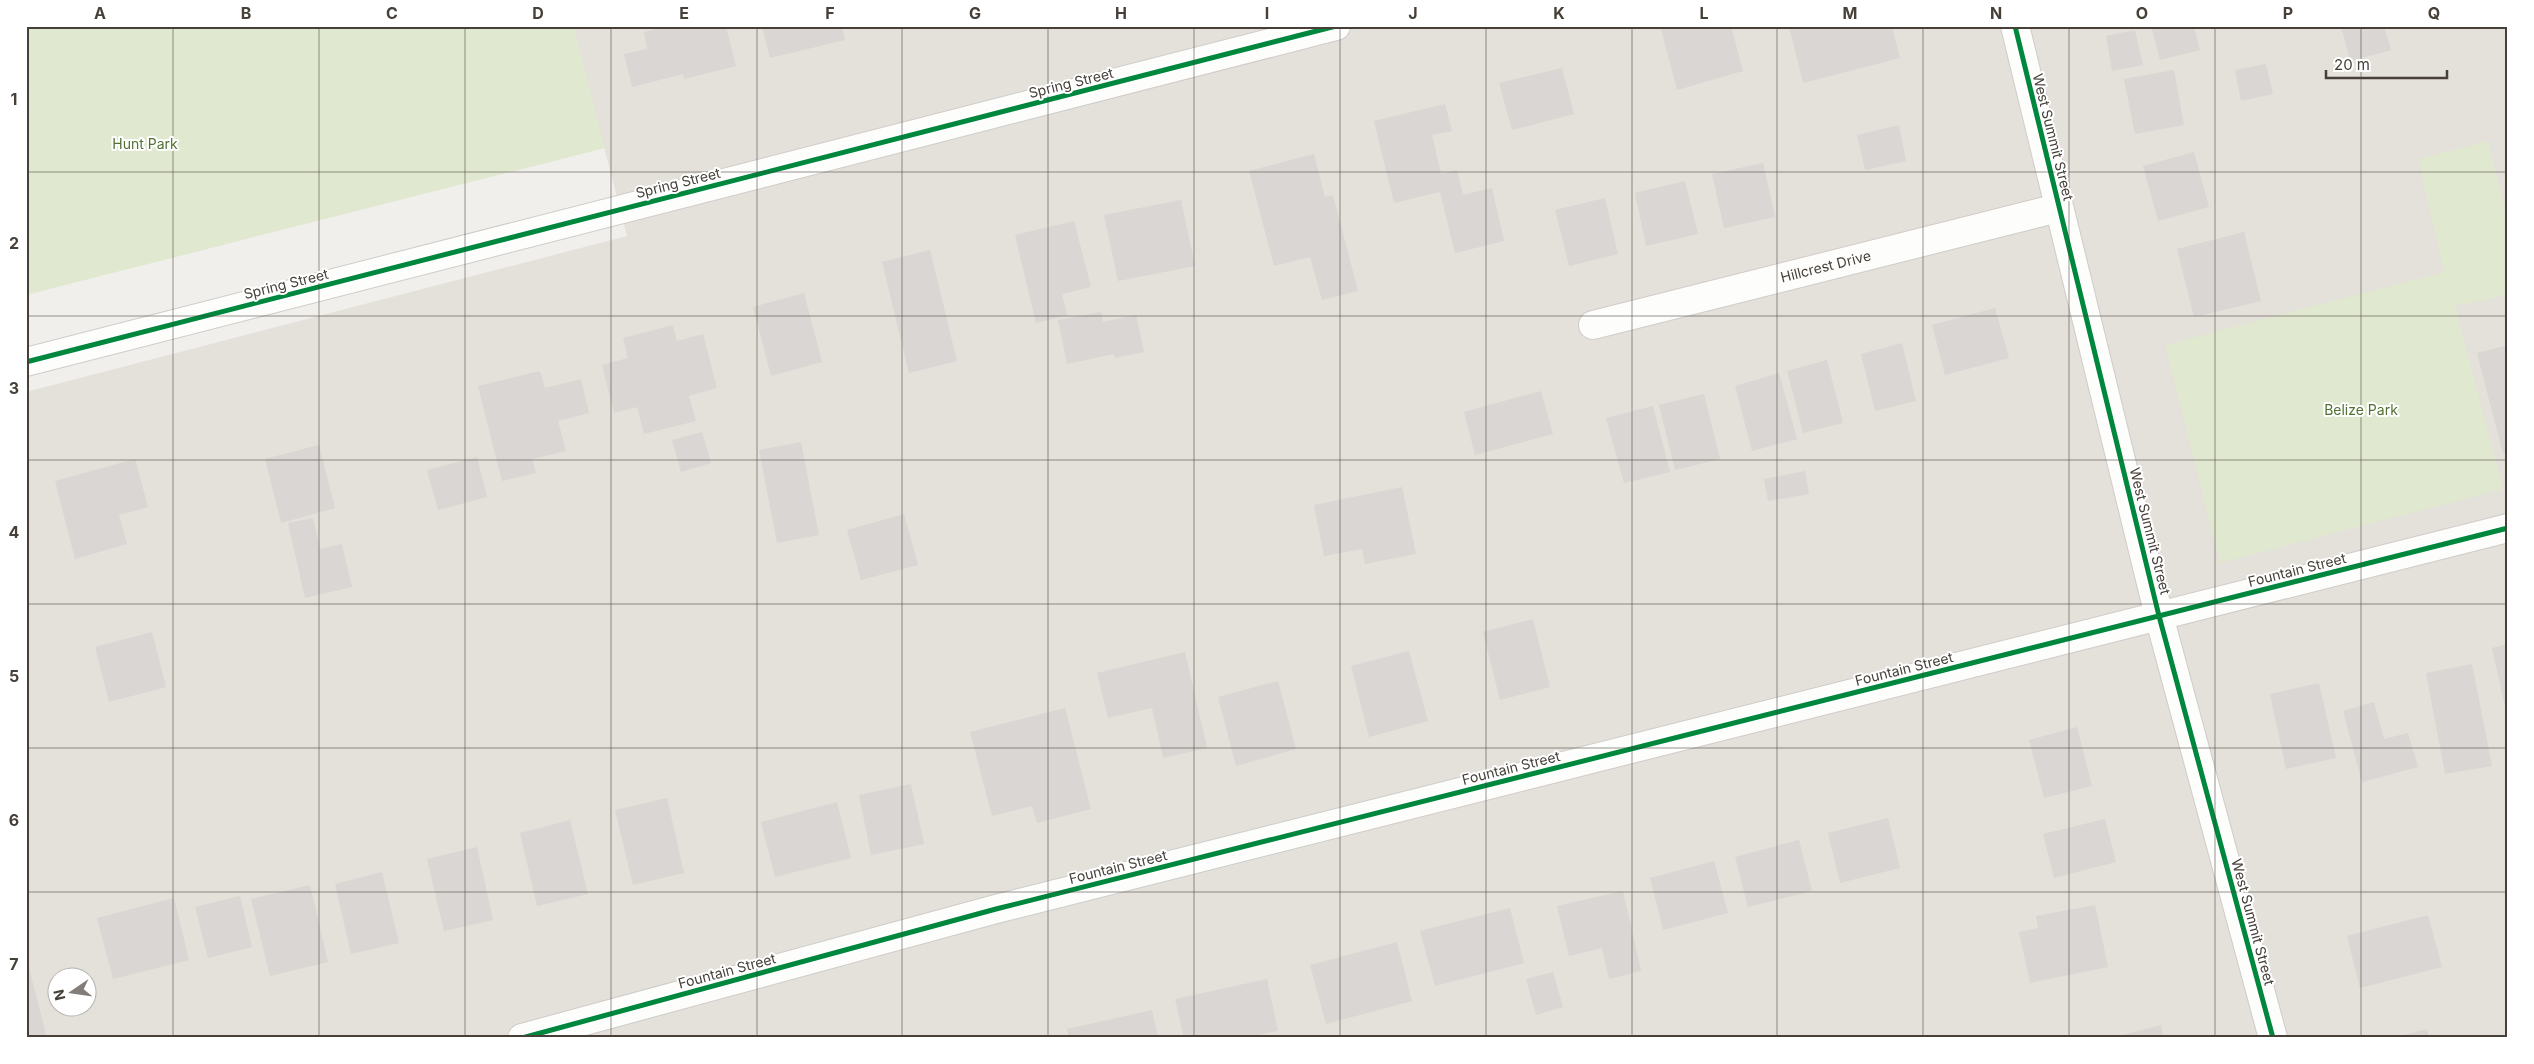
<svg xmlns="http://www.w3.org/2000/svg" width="2534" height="1064" viewBox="0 0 2534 1064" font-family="Inter,sans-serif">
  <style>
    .residential { fill: #e4e0da; fill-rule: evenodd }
    .green { fill: #e0e8cf }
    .building { fill: #d9d6d3 }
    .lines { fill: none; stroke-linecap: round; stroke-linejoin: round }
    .minor-casing { stroke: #cfccc9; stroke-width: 30 }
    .tertiary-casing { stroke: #cfccc9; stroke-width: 30 }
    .minor { stroke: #fdfdfc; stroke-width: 28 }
    .tertiary { stroke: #fdfdfc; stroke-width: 28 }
    .cycleway-casing { stroke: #fff; stroke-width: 8 }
    .cycleway { stroke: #00873e; stroke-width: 5 }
    .grid { fill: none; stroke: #464039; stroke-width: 1; stroke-opacity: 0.55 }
    .labels { text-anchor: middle; stroke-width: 4; stroke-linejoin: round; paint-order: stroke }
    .street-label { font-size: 14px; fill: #464039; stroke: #fff }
    .park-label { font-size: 14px; fill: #507132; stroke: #fff }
    .neatline { fill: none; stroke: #464039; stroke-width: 2 }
    .grid-label { font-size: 16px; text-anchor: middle; font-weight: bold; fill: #464039 }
  </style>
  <rect width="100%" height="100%" fill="#f1efec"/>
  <!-- residential -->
  <path class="residential" d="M573,26H2508V1038H26V392L627,236ZM58,976H88V1006H58Z"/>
  <!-- green -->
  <path class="green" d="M26,26H573L605,148L26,295Z
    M2488,141L2508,223V295L2455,306L2503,489L2220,563L2165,345L2444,272L2418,159Z"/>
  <!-- building -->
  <path class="building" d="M668,26H726L736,66L684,79L683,74L632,87L624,54L647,49L644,32Z
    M762,26H842L845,40L770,58Z
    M1670,26H1731L1743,71L1677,90L1661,29Z
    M1789,26H1892L1900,58L1803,83Z
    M2151,26H2194L2200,50L2160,60Z
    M2341,26H2384L2391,50L2350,61Z
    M2135,30L2143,65L2112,71L2106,36Z
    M2266,64L2273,94L2241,101L2235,70Z
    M1562,68L1574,114L1512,130L1499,83Z
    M2174,70L2184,125L2135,134L2124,79Z
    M1445,104L1452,131L1432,135L1441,174L1457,170L1463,195L1492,188L1504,241L1455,253L1440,192L1394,203L1374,121Z
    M1899,125L1906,161L1865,170L1857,135Z
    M2194,152L2209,207L2158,221L2143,166Z
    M1314,154L1325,197L1333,195L1358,291L1322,300L1310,257L1274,266L1249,171Z
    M1763,163L1775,217L1724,228L1712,174Z
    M1685,181L1698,234L1646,246L1635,193Z
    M1605,198L1618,254L1569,266L1555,210Z
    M1181,200L1195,266L1118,281L1104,215Z
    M1074,221L1091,287L1062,294L1067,315L1036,323L1015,235Z
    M2244,232L2261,301L2194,317L2177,249Z
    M930,250L957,361L909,373L882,262Z
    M804,293L822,362L771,376L753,307Z
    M1995,308L2009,358L1945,375L1932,325Z
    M1101,312L1103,322L1136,315L1144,352L1115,358L1114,354L1067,364L1058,320Z
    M673,325L677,341L703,334L717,388L689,396L696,421L644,434L637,407L614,413L602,365L628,358L623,338Z
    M1902,343L1916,401L1875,411L1861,354Z
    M2508,345V453L2503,454L2477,353Z
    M1827,360L1843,423L1803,433L1787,371Z
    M540,371L545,388L581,379L589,413L558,421L566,451L532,459L536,473L502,481L478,386Z
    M1779,373L1797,439L1752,451L1735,386Z
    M1541,391L1553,434L1475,455L1464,412Z
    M1704,394L1720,459L1675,470L1659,405Z
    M1653,406L1670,472L1624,483L1606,418Z
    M702,432L711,463L681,472L672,440Z
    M801,442L819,535L777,543L759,450Z
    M319,445L335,508L281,523L265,459Z
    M477,457L487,497L438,510L427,470Z
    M135,459L148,507L119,515L127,544L75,559L55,481Z
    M1805,471L1809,494L1768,501L1764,479Z
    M1402,487L1416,554L1365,564L1362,549L1324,556L1314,505Z
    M904,514L918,565L861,580L847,530Z
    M313,518L320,549L342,544L352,587L305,598L288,523Z
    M1533,619L1550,687L1500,700L1483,632Z
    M152,632L166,687L109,702L95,647Z
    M2508,644V716H2507L2492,648Z
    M1409,651L1428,721L1369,737L1351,666Z
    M1185,652L1207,748L1163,758L1152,708L1108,718L1097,673Z
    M2472,664L2492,766L2445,774L2426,673Z
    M1278,681L1296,749L1236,766L1218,697Z
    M2319,683L2336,758L2286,769L2270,694Z
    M2374,702L2384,739L2408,733L2418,767L2362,782L2343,711Z
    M1065,708L1091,809L1037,823L1032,806L992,816L970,732Z
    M2077,727L2092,786L2044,798L2029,740Z
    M911,784L924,844L871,855L859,795Z
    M667,798L684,873L633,885L615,810Z
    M837,802L851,858L775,877L761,822Z
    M1888,818L1900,868L1840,883L1828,833Z
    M2105,819L2116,862L2054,878L2043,834Z
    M570,820L588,894L537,906L520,833Z
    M1799,840L1812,891L1748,907L1735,857Z
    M477,847L493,920L444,931L427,859Z
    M1714,861L1728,913L1663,930L1650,878Z
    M382,872L399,943L351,954L335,884Z
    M310,885L328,962L270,976L251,899Z
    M1623,891L1641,971L1609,979L1602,948L1569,956L1557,906Z
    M240,896L252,947L208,958L195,907Z
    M174,898L189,960L113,979L97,918Z
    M2095,905L2108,967L2030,983L2019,932L2038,928L2036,916Z
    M1510,908L1524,963L1435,986L1420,931Z
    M2428,915L2442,967L2360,988L2347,936Z
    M1397,942L1412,1001L1326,1024L1310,965Z
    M26,960H27L47,1038H26Z
    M1553,972L1563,1007L1536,1015L1526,979Z
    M1267,979L1278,1031L1243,1038H1184L1175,999Z
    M1152,1010L1158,1038H1069L1067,1029Z
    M2161,1025L2164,1038H2115V1037Z
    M2427,1029L2429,1038H2396V1037Z"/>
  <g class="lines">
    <!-- minor casing -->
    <g class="minor-casing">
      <g id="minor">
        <path id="s1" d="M1593,325L2058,208"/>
        <path d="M26,362L1336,26"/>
        <path d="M522,1038L996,909L2508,528"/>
      </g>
    </g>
    <!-- tertiary casing -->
    <g class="tertiary-casing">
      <path id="tertiary" d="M2015,26L2159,616L2273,1038"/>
    </g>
    <!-- minor -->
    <use href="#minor" class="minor"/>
    <!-- tertiary -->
    <use href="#tertiary" class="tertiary"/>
    <!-- cycleway casing -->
    <g class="cycleway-casing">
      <path id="cycleway" d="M2015,26L2159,616L2273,1038
        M26,362L1336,26
        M522,1038L996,909L2508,528"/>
    </g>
    <!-- cycleway -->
    <use href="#cycleway" class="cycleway"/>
  </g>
  <!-- grid -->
  <path class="grid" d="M173,26V1038M319,26V1038M465,26V1038M611,26V1038M757,26V1038M902,26V1038M1048,26V1038M1194,26V1038M1340,26V1038M1486,26V1038M1632,26V1038M1777,26V1038M1923,26V1038M2069,26V1038M2215,26V1038M2361,26V1038M26,172H2508M26,316H2508M26,460H2508M26,604H2508M26,748H2508M26,892H2508"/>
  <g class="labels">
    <!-- street labels -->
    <g class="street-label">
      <text transform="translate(1071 83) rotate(-14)" y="5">Spring Street</text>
      <text transform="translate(2053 137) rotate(76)" y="5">West Summit Street</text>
      <text transform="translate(678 183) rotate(-14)" y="5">Spring Street</text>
      <text dy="5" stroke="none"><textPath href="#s1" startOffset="240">Hillcrest Drive</textPath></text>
      <text transform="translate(286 284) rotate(-14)" y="5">Spring Street</text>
      <text transform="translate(2150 531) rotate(76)" y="5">West Summit Street</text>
      <text transform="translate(2297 570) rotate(-14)" y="5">Fountain Street</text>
      <text transform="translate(1904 669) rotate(-14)" y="5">Fountain Street</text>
      <text transform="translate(1511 768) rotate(-14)" y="5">Fountain Street</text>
      <text transform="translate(1118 867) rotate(-14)" y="5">Fountain Street</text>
      <text transform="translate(2253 922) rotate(75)" y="5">West Summit Street</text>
      <text transform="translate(727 971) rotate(-15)" y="5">Fountain Street</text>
    </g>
    <!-- park labels -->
    <g class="park-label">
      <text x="145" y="149">Hunt Park</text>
      <text x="2361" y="415">Belize Park</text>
    </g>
  </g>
  <!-- border -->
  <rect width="2534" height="1064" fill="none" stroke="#ffffff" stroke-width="55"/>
  <!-- north arrow -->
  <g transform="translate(72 992) rotate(257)"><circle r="24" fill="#ffffff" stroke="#b5b3b0"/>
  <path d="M0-4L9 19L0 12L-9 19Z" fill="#827d78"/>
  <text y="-8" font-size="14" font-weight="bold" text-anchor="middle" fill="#464039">N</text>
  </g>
  <!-- scale -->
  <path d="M2326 70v8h121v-8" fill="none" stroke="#464039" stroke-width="2.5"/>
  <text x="2334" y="70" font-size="15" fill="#464039" stroke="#ffffff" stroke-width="4" paint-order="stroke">20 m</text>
  <rect x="28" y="28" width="2478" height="1008" class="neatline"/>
  <g class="grid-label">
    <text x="100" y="19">A</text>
    <text x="246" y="19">B</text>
    <text x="392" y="19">C</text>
    <text x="538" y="19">D</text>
    <text x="684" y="19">E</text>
    <text x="830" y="19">F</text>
    <text x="975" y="19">G</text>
    <text x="1121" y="19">H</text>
    <text x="1267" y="19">I</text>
    <text x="1413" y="19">J</text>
    <text x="1559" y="19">K</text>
    <text x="1704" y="19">L</text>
    <text x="1850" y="19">M</text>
    <text x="1996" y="19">N</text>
    <text x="2142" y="19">O</text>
    <text x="2288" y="19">P</text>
    <text x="2434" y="19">Q</text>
    <text x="14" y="105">1</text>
    <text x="14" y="249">2</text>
    <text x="14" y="394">3</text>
    <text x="14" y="538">4</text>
    <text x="14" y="682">5</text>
    <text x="14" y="826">6</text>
    <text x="14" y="970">7</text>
  </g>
</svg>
